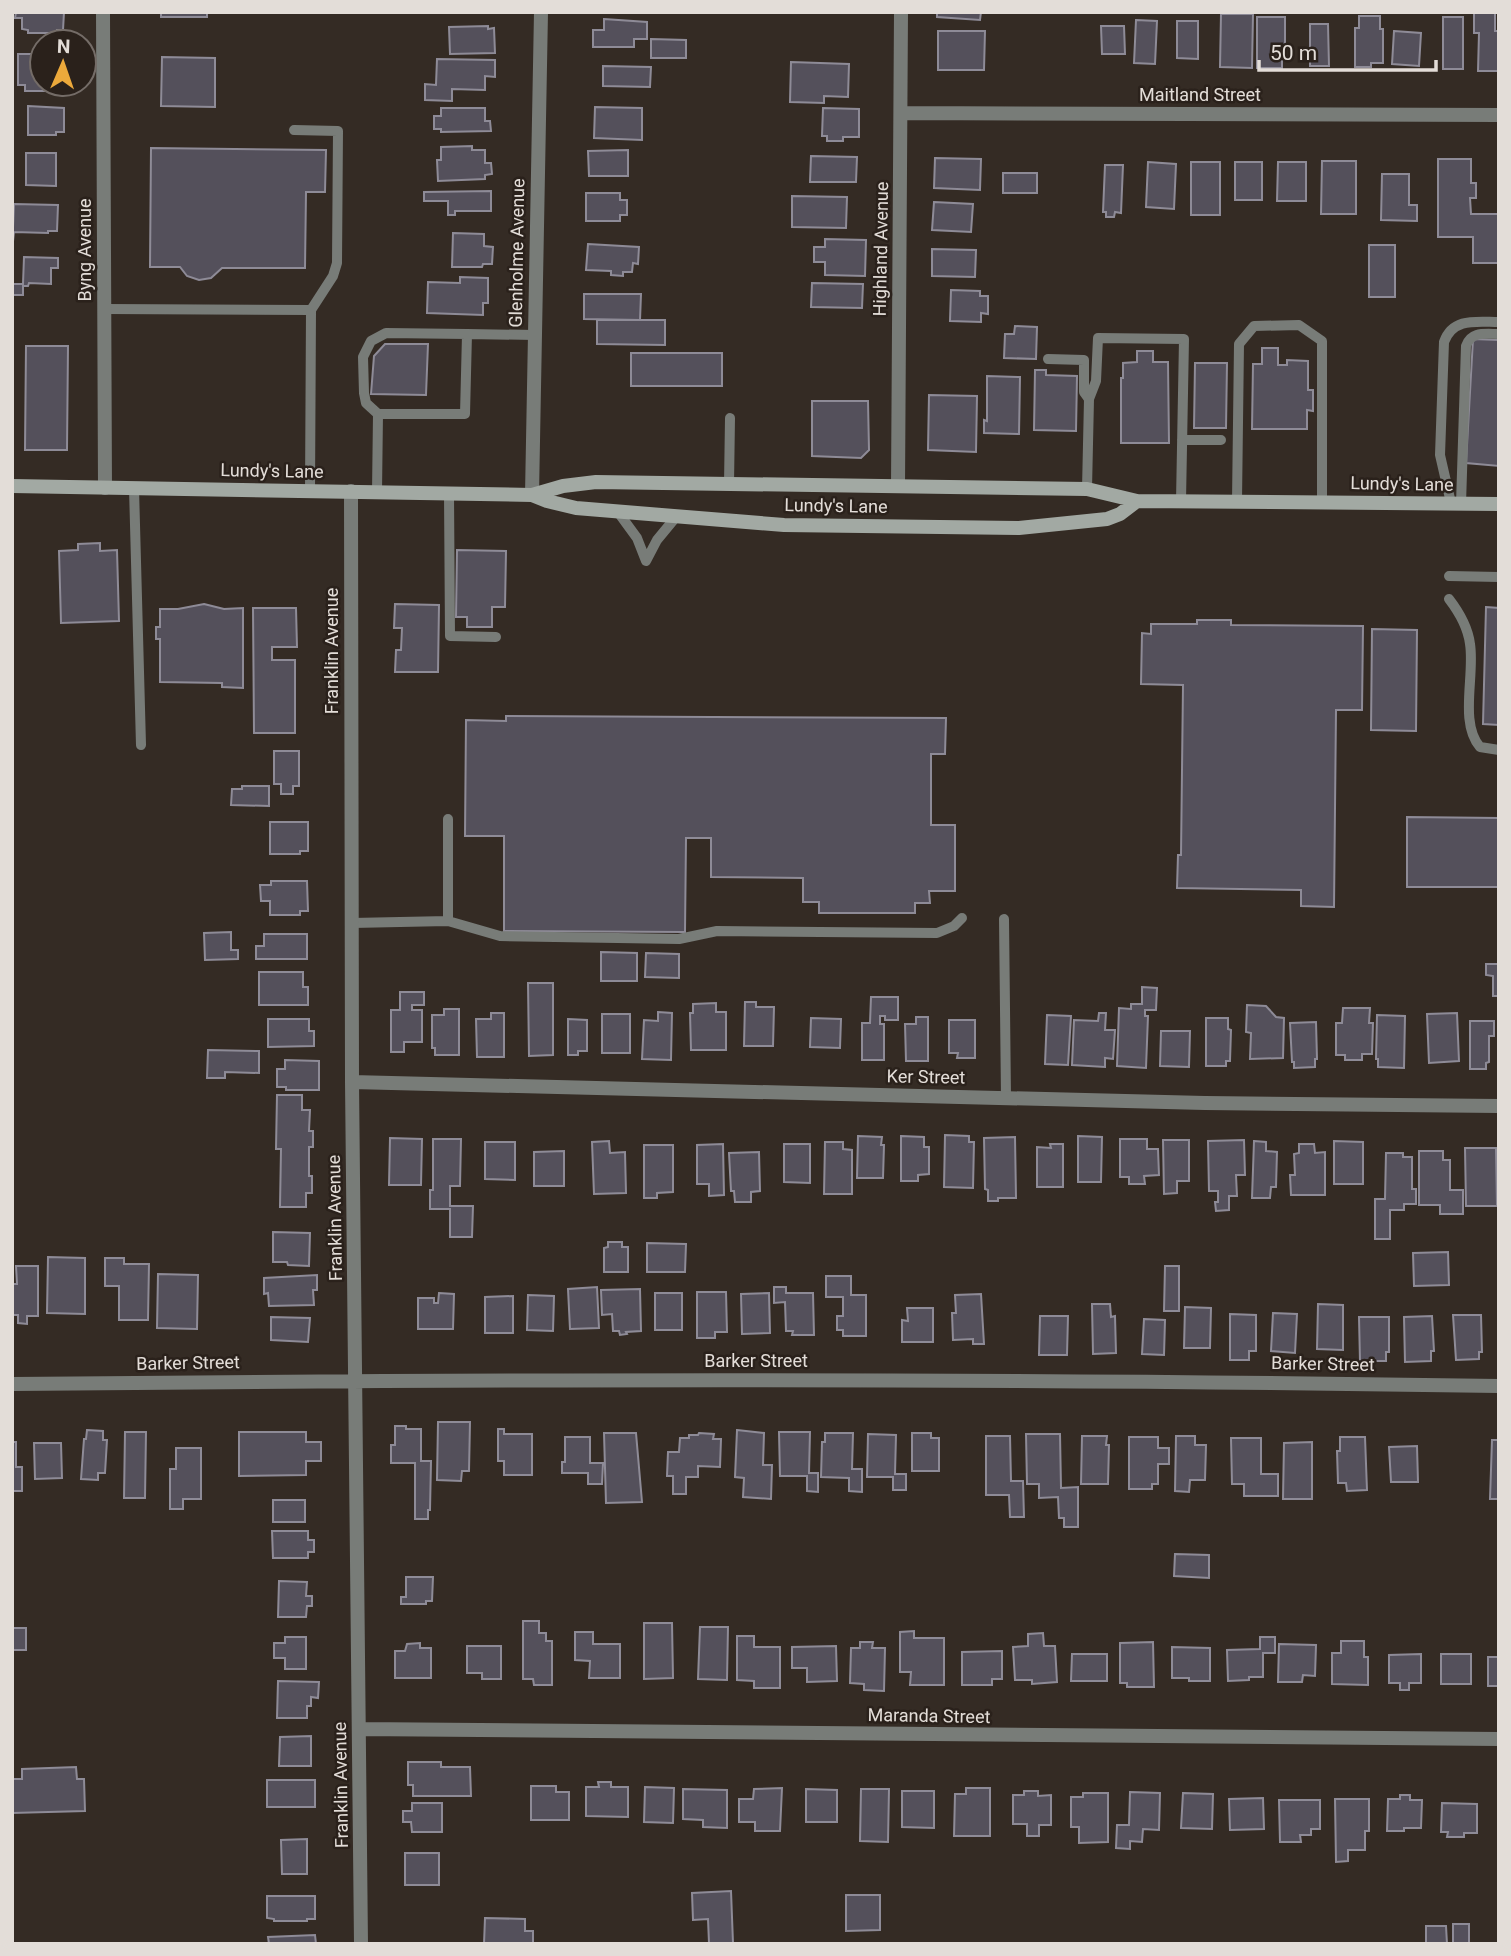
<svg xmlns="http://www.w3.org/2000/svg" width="1511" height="1956" viewBox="0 0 1511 1956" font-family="Roboto,sans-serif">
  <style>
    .building { fill: #54505b; stroke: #8e8b97; stroke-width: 2 }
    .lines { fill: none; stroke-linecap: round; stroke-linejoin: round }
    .service { stroke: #787c78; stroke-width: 10 }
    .minor { stroke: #787c78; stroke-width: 14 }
    .secondary { stroke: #a2a9a3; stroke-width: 14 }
    .labels { text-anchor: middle; stroke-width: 5; stroke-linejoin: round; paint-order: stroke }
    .street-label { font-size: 18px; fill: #e3ddd8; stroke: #2a211b }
  </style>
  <rect width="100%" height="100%" fill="#342b24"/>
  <!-- building -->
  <path class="building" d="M16,12H64L63,30H57V33H28V30L22,29V18H15Z
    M161,12H207V17H161Z
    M937,12H981L980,20L937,17Z
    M1474,12H1495V31H1499V71H1478L1479,33H1474Z
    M1221,14H1253L1252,68L1220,67Z
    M1359,16H1380V29H1383V63H1371V67H1355V28H1359Z
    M1257,17H1285V60H1282V68H1257Z
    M1443,17H1463V69H1443Z
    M604,19L647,22V39H634V47H593V30H604Z
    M1136,20L1157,21L1155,64L1134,63Z
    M1177,21H1198V59L1177,58Z
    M1310,24H1328L1329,66H1310Z
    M488,26V29L494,28L495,53L450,54L449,27Z
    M1101,26H1124L1125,54H1102Z
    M938,31H985L984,70H938Z
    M1394,31L1421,33L1419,66L1392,64Z
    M651,39L686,40V58H651Z
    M18,54H42V84H57V91H25V85H18Z
    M162,57L215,58V107L161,106Z
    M437,59L495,60V77L485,76V90L452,89V101L425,100V84L436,85Z
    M791,62L849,64L848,97L824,96V103L790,102Z
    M603,66L651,67L650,87L603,86Z
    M28,106L64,108V132H56V135H28Z
    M595,107L642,108V140L594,138Z
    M441,108H485V121H490L491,131L441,132V129H434V116H441Z
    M823,108L859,109V137H843V141H827V136H822Z
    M472,146V150H485V163H491L492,174L485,175V179L438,181L437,160H441V147Z
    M151,148L326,150L325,192H306L305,268H222L211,278L199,280L187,276L180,267H150Z
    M628,150V176H589L588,151Z
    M26,153H56V186L26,185Z
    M811,156L857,157L856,182H810Z
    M935,158L981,159L980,190L934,188Z
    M1438,159H1471V183H1476V198H1470L1471,214H1499V263H1473V237H1438Z
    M1322,161H1356V214H1321Z
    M1148,162L1176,164L1174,209L1146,207Z
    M1191,162H1220V215H1191Z
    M1235,162H1262V200H1235Z
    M1278,162H1306V201H1277Z
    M1105,165H1123L1121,213L1115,212L1114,217H1106V212H1103Z
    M1003,173H1037V193H1003Z
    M1382,174H1409V205H1417V221L1381,220Z
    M491,191V211H455V215H448V201H424V192Z
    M586,193H620V200H627V215H620V221H586Z
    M792,196L847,197L846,228L792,227Z
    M934,202L973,204L971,232L932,230Z
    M14,204L58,205L57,231H48V233L14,232L12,251Z
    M453,233L484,234V246L493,247L492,264H483L482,267H452Z
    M825,239L866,240L865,276L825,275V262H814V247H825Z
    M588,244L639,247L638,264L633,263L632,272H623V276L611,275V271L586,270Z
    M1369,245H1395V297H1369Z
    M932,249L976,250L975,277L932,276Z
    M24,257L58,258V268H51V284L29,283L28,286H23V295H12V284H23Z
    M460,277L488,278V303H483V315L427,313L428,282L460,283Z
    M812,283L863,284L862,308L811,307Z
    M951,290L980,291V296H988V314L981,313V322L950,321Z
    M584,294H641L640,320L584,319Z
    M597,320H665V345L597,344Z
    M1015,326L1037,327L1036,359L1004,358L1005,334H1014Z
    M1473,339L1499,340V466L1466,463Z
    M385,344H428L426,395L371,394L374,356Z
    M26,346H68L67,450H25Z
    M1262,348H1278V365H1287V360L1308,361V390H1313V411L1307,410V429H1252L1253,364H1262Z
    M1137,351H1153V362H1168L1169,443H1121V378H1123V363L1137,362Z
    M631,353H722V386H631Z
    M1195,363H1227L1226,428H1194Z
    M1035,370H1046V375L1077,376L1076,431L1034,430Z
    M987,376L1020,377L1019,434L984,433V420L987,421Z
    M929,395L977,396L976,452L928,450Z
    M812,401H868L869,450L861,458L812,456Z
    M100,543V551L117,550L119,621L61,623L59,551L78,550V544Z
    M457,550L506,551L505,607H492V627H467V617H456Z
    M204,604L224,609L243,608V688L222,687V683L160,682V639H156V627H160V609H178Z
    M395,604L439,605L438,672H395L396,650H401L402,628H394Z
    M1486,607L1499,608V725L1483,724Z
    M253,608H296L297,647H272V660H295V733H254Z
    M1197,620H1231V625L1363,626L1362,710H1336L1334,907L1301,906V890L1177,888L1178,855H1181L1183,685L1141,684L1142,633L1151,634V624H1197Z
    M1372,629L1417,630L1416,731L1371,730Z
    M506,716L946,718L945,754H931V825H955V891H929L930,903H915V913H819V902H803V878L711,877V838H686L685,932L504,931V836H465L466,720L506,721Z
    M274,751H299V786H293V794H281V784H274Z
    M242,786H269V806L231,805L232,789H242Z
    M1407,817L1499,818V887H1407Z
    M270,822H308V851H300V854H270Z
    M271,881H307L308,911H300V915H270V901H261L260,885H271Z
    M231,932V950H238V959L205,960L204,933Z
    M264,934H307V959H256V946H264Z
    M601,952L637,953V981H601Z
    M646,953L679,954V978L645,977Z
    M1486,964H1499V996H1493V976L1486,975Z
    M259,972H303V987H308V1005H259Z
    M528,983H553V1055L529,1056Z
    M1142,987L1157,988L1156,1010H1145V1016H1148L1146,1068L1117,1066L1119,1008L1131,1009V1004H1142Z
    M400,992H424V1005H412V1010H422V1042H404V1052H391V1010H400Z
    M871,997H898V1020H885V1016H880V1024H884V1060H862V1023H870Z
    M745,1002H756V1007H774L773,1046H744Z
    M716,1003V1012H726V1050H691L690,1013H693V1004Z
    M1247,1005L1266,1006L1276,1017L1284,1018L1283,1058L1250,1059L1251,1033L1246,1032Z
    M1343,1008H1370L1369,1023H1373L1372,1054H1362V1060H1345V1055H1336V1023H1342Z
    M444,1009H459V1055H435V1048H432V1015H444Z
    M658,1012L672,1013L671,1060L642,1059L644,1020L658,1021Z
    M491,1013H504V1057H477L476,1019H491Z
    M1099,1013H1106L1105,1030H1115L1113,1059L1105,1058V1067L1072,1065L1074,1020L1098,1021Z
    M1457,1013L1459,1061L1429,1063L1427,1014Z
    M602,1014H630V1053H602Z
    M1047,1015L1071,1016L1068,1065L1045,1064Z
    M1377,1015L1405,1016L1404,1068L1378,1067V1059H1376Z
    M916,1017H928V1061H906L905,1024H916Z
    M811,1018L841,1019L840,1048L810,1047Z
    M1206,1018H1228V1029L1231,1030L1230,1061H1226V1066H1206Z
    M268,1019H309V1031H314V1046L268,1047Z
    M568,1019L587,1020V1051H578V1055H568Z
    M949,1020H975V1058H957L958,1053H949Z
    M1470,1021H1494V1036H1489V1062L1486,1063V1069H1470Z
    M1316,1022L1317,1059H1315V1067L1294,1068V1062H1292L1290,1023Z
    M1161,1031H1190L1189,1067L1160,1066Z
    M208,1050L259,1051V1073L225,1072V1078H207Z
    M285,1060L319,1061V1090H286V1087H277V1069H285Z
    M277,1095H302V1110H310L309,1131H313V1147H309V1176H312V1193H306V1207H280L281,1149H276Z
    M945,1135L969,1136V1142H974L973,1188L944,1187Z
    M858,1136L882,1137L881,1145H884L883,1178H857Z
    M901,1136L924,1137V1147H929V1174L918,1175V1181H901Z
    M1078,1136L1102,1137L1101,1182H1078Z
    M1015,1137L1016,1198H998V1201H988V1190L985,1189L984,1138Z
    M390,1138L422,1139L421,1185H389Z
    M433,1139H461L460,1186H450V1206H473L472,1237H450V1209H430V1190H433Z
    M1120,1139H1147V1149H1158L1159,1175L1144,1176L1145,1184H1129V1177H1120Z
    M1163,1140H1189V1181H1177V1193L1164,1194Z
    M1244,1140L1245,1175H1236L1237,1196H1229V1210L1216,1211L1215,1202H1218V1191H1209L1208,1141Z
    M609,1141L610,1153L625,1152L626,1193L594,1194L592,1142Z
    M1254,1141L1266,1142V1151L1277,1152L1276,1187H1271L1270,1198H1252Z
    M1334,1141L1363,1142V1184H1334Z
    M485,1142H515V1180L485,1179Z
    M825,1142H843V1149L852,1150V1194H824Z
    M723,1144L724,1195L709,1196V1184H697V1145Z
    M784,1144H810V1183L784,1182Z
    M1050,1144H1063V1187H1037V1147L1051,1148Z
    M1299,1144H1314L1315,1153L1325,1152V1195H1291L1290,1175H1295L1294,1154L1299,1153Z
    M644,1145H673V1192L657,1193V1198H644Z
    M1465,1148H1496L1497,1206H1466Z
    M564,1151V1186H534V1152Z
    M1419,1151H1443V1160H1450V1190H1463V1214H1440V1205H1419Z
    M759,1152L760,1191L751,1192V1202H735L734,1191H731L729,1153Z
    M1386,1153H1403V1157H1412V1189H1416V1204H1404V1210H1390V1239H1375V1199H1385Z
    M273,1232L310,1233L309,1266L288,1265L287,1262H273Z
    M608,1242H622V1247H628V1272H604V1248L608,1247Z
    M647,1243L686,1244L685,1272H647Z
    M1448,1252L1449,1285L1414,1286L1413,1253Z
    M48,1257L85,1258V1314L47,1313Z
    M105,1258H124V1264H149L148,1320H119V1286H105Z
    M16,1266H38V1316H27V1324L18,1323V1315H12V1284H17Z
    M1165,1266H1179V1311H1164Z
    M158,1274L198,1275L197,1329L157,1328Z
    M317,1275V1290H313L314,1305L269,1306L268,1293L264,1294V1278Z
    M826,1276H851V1295H866V1336H843V1330H837V1316H843V1297H826Z
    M597,1287L599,1328L570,1329L568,1289Z
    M774,1287H786V1293H813L814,1335H792L793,1331H786L785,1302L774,1303Z
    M640,1289L641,1331L626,1332L627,1334L620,1335L619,1331H613L612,1314L602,1315L601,1290Z
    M697,1292H726L727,1332H715V1338H697Z
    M439,1293L454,1294L453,1329H418V1298H434V1303H438Z
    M655,1293H682V1330H655Z
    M769,1293L770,1333L742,1334L741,1294Z
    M981,1294L984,1344H973V1339L953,1340L952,1313H956L955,1295Z
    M528,1295L554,1296L553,1331L527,1330Z
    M513,1296V1333H485V1297Z
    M1092,1304H1110L1111,1317L1115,1316L1116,1353L1093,1354Z
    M1318,1304L1343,1305V1350L1317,1349Z
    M1185,1307L1211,1308L1210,1348H1184Z
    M907,1308H933V1342H902V1320L908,1321Z
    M1273,1313L1297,1314L1295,1353L1271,1351Z
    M1230,1314L1256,1315V1351H1249V1360H1230Z
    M1453,1315H1481L1482,1352H1479V1359L1456,1360Z
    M1040,1316H1068L1067,1355H1039Z
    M1432,1316L1434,1351H1431V1361L1405,1362L1404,1317Z
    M271,1317L310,1318L308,1342L271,1340Z
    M1359,1317H1389V1352H1386V1361H1360Z
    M1144,1319L1165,1320L1164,1355L1142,1354Z
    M438,1422H470L469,1471H462L461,1481L437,1480Z
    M395,1426H406V1429H421V1461H431L430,1510H428V1519H415V1463H391V1445H395Z
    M498,1429H504V1434H532V1475H504V1461H498Z
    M87,1430L103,1431V1440H107L105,1473H98V1480L81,1479L84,1439H86Z
    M737,1430L764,1433L763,1465H772L771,1499L743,1497L744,1478L735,1477Z
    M125,1432H146L145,1498H124Z
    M239,1432H306V1442H321V1461H306V1475L239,1476Z
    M779,1432H810L809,1473H818V1492L807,1491V1476H780Z
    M604,1433H636L642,1502L606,1503Z
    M699,1433L714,1434L713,1439H721L720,1467L698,1466V1477H686V1494H673V1476H667L668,1452H679L680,1438H689V1435H698Z
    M825,1433H853L852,1469H862V1492L849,1491V1478L821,1477L822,1442H825Z
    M912,1433H931V1438H939V1471H912Z
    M868,1434L896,1435L895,1474H906V1490H893V1477H867Z
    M1026,1434H1060L1061,1488L1078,1487V1527H1064V1518H1059L1058,1497L1039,1498V1484H1027Z
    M986,1436H1010L1011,1481H1023L1024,1517H1010L1009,1495H986Z
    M1082,1436H1107L1106,1445H1109L1108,1484H1081Z
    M1176,1436H1195V1445H1206L1205,1480H1190L1189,1492L1175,1491Z
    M565,1437H590V1463H603L602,1484H588V1473H562V1462H565Z
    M1129,1437H1158V1448H1169V1464H1158V1484H1152V1489H1129Z
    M1340,1437H1365L1367,1490L1347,1491L1346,1483H1338L1337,1451H1340Z
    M1231,1438H1261V1474H1278V1496H1244V1484H1232Z
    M1492,1440H1499V1499H1490Z
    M12,1442H16V1467H22V1491H12Z
    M1312,1442V1499H1283L1284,1443Z
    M34,1443H61L62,1478L35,1479Z
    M1417,1446L1418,1482H1391L1389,1447Z
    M176,1448H201V1499H183V1509H170V1469H176Z
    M273,1500H305V1522H273Z
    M272,1531H308V1540H314V1552H308V1558H273Z
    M1175,1554L1209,1555V1578L1174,1576Z
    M406,1577H433L432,1601H426V1604H401V1597H406Z
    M279,1581L307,1582L306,1596H312V1606H307L306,1617H278Z
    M523,1621H539V1633H546V1641H552V1685H534L533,1679H523Z
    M644,1623H672L673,1678L644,1679Z
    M700,1627H728L727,1680L698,1679Z
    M12,1628H26V1650H12Z
    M914,1631V1638H944V1685H910L911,1672H900V1632Z
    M575,1632H593V1644H620V1678H589L590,1661L575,1660Z
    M1043,1633L1044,1646H1055L1057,1682L1032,1684V1680H1015L1013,1647L1028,1646V1634Z
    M737,1636H754V1647H780V1688H754V1681L737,1680Z
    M285,1637H306V1669H285V1658H274V1643H285Z
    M1260,1637H1275V1653H1263V1677H1249V1680L1228,1681L1227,1650L1260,1649Z
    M1341,1641H1364V1657H1368V1685L1332,1684V1653H1341Z
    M860,1642H873L872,1648H885L884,1691L864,1690V1684L850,1683L851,1648H860Z
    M1153,1642L1154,1687H1127V1683H1120V1643Z
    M420,1643V1648H431V1678H395V1651H405L407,1644Z
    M1279,1644L1316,1645L1315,1676L1303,1675L1302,1682H1278Z
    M467,1646H501V1679H482V1673H467Z
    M836,1646L837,1681L807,1682V1668H792V1647Z
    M1172,1647L1210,1648V1681H1189V1678H1172Z
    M1002,1651V1679H992V1685H962V1652Z
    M1072,1654H1107V1681H1071Z
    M1421,1654V1683H1409V1690H1400V1683H1389V1655Z
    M1441,1654H1471V1684H1441Z
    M1488,1657H1499V1686H1488Z
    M278,1681L319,1682L318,1698L311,1697V1706H307V1718H277Z
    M311,1736V1766H279L280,1737Z
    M408,1762H441V1767H470L471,1796H413V1785H408Z
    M76,1767L77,1779H84L85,1811L12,1813V1779H22V1769Z
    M267,1780H315V1807H267Z
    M598,1782H611V1787H628V1817L586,1816V1787H599Z
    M531,1786H556V1792H569V1820H531Z
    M645,1787L674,1788L673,1823L644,1822Z
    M782,1788L780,1831H755V1822H739V1799H753L754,1789Z
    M966,1788H990V1836H954L955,1794H966Z
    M683,1789L727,1790V1828L703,1827V1820L683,1819Z
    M806,1789L837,1790V1822H806Z
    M861,1789H889L888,1842L860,1841Z
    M902,1791H934V1828L902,1827Z
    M1024,1791H1038V1796L1051,1795V1825H1039V1836H1027V1824H1013V1795H1024Z
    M1130,1792L1160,1793L1159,1830L1143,1829L1142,1842L1130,1841V1849L1116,1848L1117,1825H1129Z
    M1083,1793H1108V1842L1079,1843V1827H1071V1797H1083Z
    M1183,1793L1213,1794L1212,1829L1181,1828Z
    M1400,1795H1410V1800H1422L1421,1828H1404V1831H1387L1388,1799H1400Z
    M1263,1798L1264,1829L1230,1830L1229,1799Z
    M1335,1799H1369V1831H1365V1850H1348V1861L1336,1862Z
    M1279,1800H1320V1829H1311V1835H1300L1301,1842H1280Z
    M412,1803H442V1832H412L411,1822H403V1811H412Z
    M1442,1803L1477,1804V1833H1464V1837H1447L1448,1832H1441Z
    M307,1839V1874H282L281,1840Z
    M405,1853H439V1885H405Z
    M731,1891L733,1943H709L708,1919L693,1920L692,1893Z
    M846,1895H880V1930L846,1931Z
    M267,1896H315V1919H307V1921H274V1919L267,1918Z
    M485,1918L525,1919V1931H533V1944H484Z
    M1453,1924H1469V1944H1453Z
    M1426,1926H1446L1447,1944H1426Z
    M315,1935L316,1944H269L268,1937Z"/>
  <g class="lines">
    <!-- service -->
    <path class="service" d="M294,130L338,131L337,263L333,276L311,310
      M105,309L311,310L310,491
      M1048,359L1084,360V392L1089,399
      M378,414L366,403L364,393L363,357L371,341L386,333L467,334
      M1182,440H1221
      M729,484L730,418
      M134,488L141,745
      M1087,489L1089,399L1096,381L1098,338L1184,339L1181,501
      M377,492L378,414H465L467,334L535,335
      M449,493L450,636L496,637
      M1237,501L1239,344L1254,326L1299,325L1322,341V502
      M1451,503L1440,455L1444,342C1453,317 1477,322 1499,322
      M1461,504L1466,346C1471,331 1485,334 1499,334
      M618,512L637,538L646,561L657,540L676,517
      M1449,576L1499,577
      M1449,599C1459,612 1468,628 1470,644C1475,675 1459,723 1480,747L1499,750
      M1004,919L1006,1098
      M448,921L500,936L679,939L717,931L937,933L954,926L962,918
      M352,923L448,921V819"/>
    <!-- minor -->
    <path class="minor" d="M103,12L105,488
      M902,113L1499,115
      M898,486L901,12
      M351,491L352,1082L361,1944
      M532,495L541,12
      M352,1082L1205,1103L1499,1106
      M12,1384C508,1379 1003,1378 1499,1386
      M359,1729L1499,1739"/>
    <!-- secondary -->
    <path class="secondary" d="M12,486L532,495L563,486L596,482L1087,489L1137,501L1499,504
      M532,495L547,501L576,508L784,525L1019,528L1107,519L1120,514L1137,501"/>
  </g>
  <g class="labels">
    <!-- street labels -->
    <g class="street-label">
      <text x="1200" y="101">Maitland Street</text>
      <text transform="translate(881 249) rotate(-89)" y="6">Highland Avenue</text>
      <text transform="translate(85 250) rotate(-90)" y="6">Byng Avenue</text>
      <text transform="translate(517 253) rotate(-89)" y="6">Glenholme Avenue</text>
      <text transform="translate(272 471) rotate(1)" y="6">Lundy's Lane</text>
      <text transform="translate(1402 484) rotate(1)" y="6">Lundy's Lane</text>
      <text transform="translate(836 506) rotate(1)" y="6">Lundy's Lane</text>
      <text transform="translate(332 651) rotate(-90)" y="6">Franklin Avenue</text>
      <text transform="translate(926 1077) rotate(1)" y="6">Ker Street</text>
      <text transform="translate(335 1218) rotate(-91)" y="6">Franklin Avenue</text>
      <text x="756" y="1367">Barker Street</text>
      <text transform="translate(188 1363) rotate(-1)" y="6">Barker Street</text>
      <text transform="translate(1323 1364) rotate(1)" y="6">Barker Street</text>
      <text transform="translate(929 1716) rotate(1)" y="6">Maranda Street</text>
      <text transform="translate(341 1785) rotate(-91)" y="6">Franklin Avenue</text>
    </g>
  </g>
  <!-- border -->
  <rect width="1511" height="1956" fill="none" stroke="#e3ddd8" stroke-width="28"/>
  <!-- north arrow -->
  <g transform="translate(63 63) rotate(2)"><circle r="33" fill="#2a211b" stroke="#746c67" stroke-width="2"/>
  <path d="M0-5L12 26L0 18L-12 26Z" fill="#eca93b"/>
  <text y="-10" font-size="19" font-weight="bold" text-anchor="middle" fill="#e3ddd8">N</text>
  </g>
  <!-- scale -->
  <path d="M1259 60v10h177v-10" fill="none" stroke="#e3ddd8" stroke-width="3.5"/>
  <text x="1270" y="60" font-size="21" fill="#e3ddd8" stroke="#2a211b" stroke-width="5" paint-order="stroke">50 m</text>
</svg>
